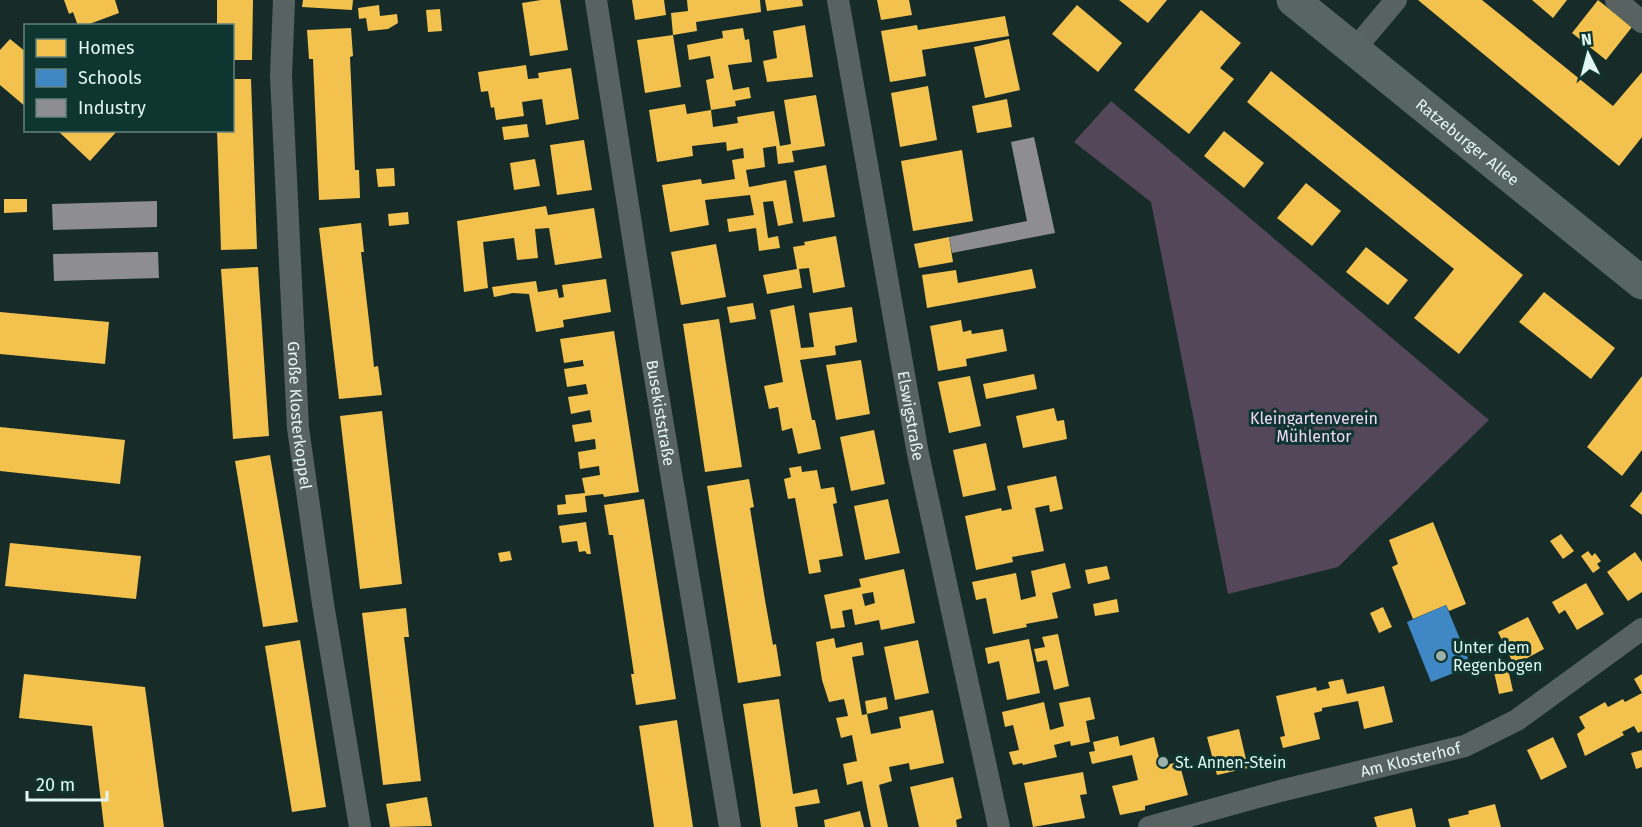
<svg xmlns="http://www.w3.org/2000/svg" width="1642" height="827" viewBox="0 0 1642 827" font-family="'Fira Sans',sans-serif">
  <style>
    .green { fill: #544759 }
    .homes { fill: #f2c14e; fill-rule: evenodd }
    .schools { fill: #3f88c5 }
    .industry { fill: #8d8d92 }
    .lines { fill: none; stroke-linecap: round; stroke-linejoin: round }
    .minor { stroke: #586361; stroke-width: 22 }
    .secondary { stroke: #576663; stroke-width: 33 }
    .poi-dot { fill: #9cb0ac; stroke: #0e352f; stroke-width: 2 }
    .labels { text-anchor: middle; stroke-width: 6; stroke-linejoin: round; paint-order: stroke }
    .street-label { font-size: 16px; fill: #e3f7f2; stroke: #0e352f }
    .park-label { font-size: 16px; fill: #f2d7f9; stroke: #0e352f }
    .poi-label { font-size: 16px; fill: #e3f7f2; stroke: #0e352f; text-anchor: start }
  </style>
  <rect width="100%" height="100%" fill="#172c29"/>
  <!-- green -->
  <path class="green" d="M1111,101L1489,420L1338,567L1228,594L1151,202L1074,142Z"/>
  <!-- homes -->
  <path class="homes" d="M64,0H115L119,13L84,26H78L73,12L69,14Z
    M217,0H253L252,60H232V26H217Z
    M303,0H353L352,10L302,7Z
    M541,0H560L568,50L530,56L522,3Z
    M632,0H664L666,15L635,20Z
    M687,0H760L761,12L696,22L697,31L673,35L671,13L688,11Z
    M765,0H802L803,6L767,11Z
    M877,0H909L912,15L881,20Z
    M1119,0H1167L1148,23Z
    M1418,0H1482L1613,106L1642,72V137L1619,166Z
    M1532,0H1567L1553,18Z
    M1598,0L1632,27L1606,60L1572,33Z
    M379,5L380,16L397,14L398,23L388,29L368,31L366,18L359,19L358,8Z
    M1077,5L1122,43L1098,72L1052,34Z
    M440,9L442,31L428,32L426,10Z
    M1201,10L1241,43L1220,68L1234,79L1189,134L1134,90Z
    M1005,16L1009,36L922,50L926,76L890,82L881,31L917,25L918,30Z
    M805,25L813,77L767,82L763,61L777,58L773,31Z
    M351,28L353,56L350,57L355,170H359L360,198L319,200L313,59H309L307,30Z
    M743,28L745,40L749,39L752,62L728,65L733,90L749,87L751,98L735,101L736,106L711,110L706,80L714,78L710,56L689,60L687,45L723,38L722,31Z
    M673,35L681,87L645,93L637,40Z
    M10,39L26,52V107L0,85V50Z
    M1009,39L1020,90L985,98L974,47Z
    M526,65L528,79L539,78L538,73L571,68L579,119L546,125L542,99L522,102L524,116L496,120L494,107L491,108L488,91L481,92L478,72Z
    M1271,71L1523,275L1459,354L1414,318L1454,269L1247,102Z
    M232,79H251L257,249L221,250L217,130H232Z
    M928,86L937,140L900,147L891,93Z
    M816,95L825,146L792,151L794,162L778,164L776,146L763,148L765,167L746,170L749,187L786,180L793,223L778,226L773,201L763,202L768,238L778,236L780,248L759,251L756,228L729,232L727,219L754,215L750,195L705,200L709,225L670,232L662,185L701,179L702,184L735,179L732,160L744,158L743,148L727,151L726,142L692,146L693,156L657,162L649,110L685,104L687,114L711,110L713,127L738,123L737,117L774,111L780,146L791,144L784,100Z
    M1007,99L1012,127L977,133L972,106Z
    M527,124L529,137L504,140L502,127Z
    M57,130H118L90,161Z
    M1224,131L1264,163L1244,188L1204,156Z
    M584,140L592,190L557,195L550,145Z
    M962,150L973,221L913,231L901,161Z
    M535,159L540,186L514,190L510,163Z
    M826,165L835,217L803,222L794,171Z
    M394,168L395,186L378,187L376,169Z
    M1306,183L1341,211L1312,246L1277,218Z
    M4,199H27V212L4,213Z
    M546,206L548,215L594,208L602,258L555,265L549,228L535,229L538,258L517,260L514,238L483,242L488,288L464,292L457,221Z
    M408,212L409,224L389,226L388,214Z
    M361,223L364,252H361L371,338L374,367L378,366L382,395L339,399L319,228Z
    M836,236L845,287L813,293L809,268L799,269L802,288L767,294L763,275L797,269L793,247L805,245L804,242Z
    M949,237L953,262L919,268L914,244Z
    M716,244L726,297L681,305L671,252Z
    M1366,247L1408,280L1388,305L1346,272Z
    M258,267L269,436L233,439L221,269Z
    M1032,269L1036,288L927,308L922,275L956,270L958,283Z
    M606,279L611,312L563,320L564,327L536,332L529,294L513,293L494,297L492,287L536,281L538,292L557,289L559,298L564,297L562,285Z
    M1544,292L1615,348L1591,379L1519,322Z
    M753,303L756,319L730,323L727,307Z
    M794,305L801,348L814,347L809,313L852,307L857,342L835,346L836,355L800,360L812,420H815L821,449L798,454L792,428L782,431L778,407L769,409L764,386L783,382L770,310Z
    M0,312L109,322L105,364L0,354Z
    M719,319L742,467L705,472L683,324Z
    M961,320L963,332L971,330L972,334L1003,329L1007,351L966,359L967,366L938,371L930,326Z
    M614,331L639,492L604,497L603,494L585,496L587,512L558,515L557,505L566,504L565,495L585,493L582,478L600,475L599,466L580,469L578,452L596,449L595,439L575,442L572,425L592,422L591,417L590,410L571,414L568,397L588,394L586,384L567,387L564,369L584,366L583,363V360L564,363L560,339Z
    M861,360L870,414L836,420L826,365Z
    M1034,374L1037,389L986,399L983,384Z
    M970,376L981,426L949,433L938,382Z
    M1642,376V450L1622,476L1587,447Z
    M1054,408L1057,421L1064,420L1067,439L1023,448L1016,416Z
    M382,411L402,584L360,589L340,416Z
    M0,427L125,440L120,484L0,471Z
    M874,430L885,484L851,491L840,437Z
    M986,443L996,490L963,497L953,450Z
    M270,455L298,622L263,627L235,461Z
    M801,466L802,472L817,470L821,489L834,487L837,503L833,504L843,556L819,560L821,572L809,574L795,498L788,499L784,479L791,477L789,468Z
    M1056,476L1063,509L1050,512L1049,505L1035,508L1044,551L1012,557L1013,562L976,570L965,516L1001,508L1002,511L1012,509L1007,486Z
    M749,479L754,507L750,508L765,600L773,645L776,644L781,676L738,683L707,486Z
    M1642,491V515L1630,506Z
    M644,499L676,699L636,705L631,674H634L613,535H609L604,505Z
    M888,499L900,553L865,560L854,506Z
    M586,522L591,554H587L585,551L579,552L577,541L562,543L559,526Z
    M1433,522L1466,604L1449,611L1446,605L1413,619L1392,567L1398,564L1389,540Z
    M1561,534L1574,551L1563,559L1550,541Z
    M10,543L141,556L136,599L5,586Z
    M510,551L512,560L500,562L498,553Z
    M1588,551L1592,556L1595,553L1601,561L1597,564L1600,568L1593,573L1581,556Z
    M1635,552L1642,562V592L1628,601L1607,572Z
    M1065,563L1071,588L1052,593L1058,618L1026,624L1027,627L993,634L986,598L976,600L972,582L1016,573L1021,600L1036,596L1031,571Z
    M1107,566L1110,579L1088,584L1085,570Z
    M904,569L915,623L881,630L879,620L855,625L852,609L842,611L845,627L831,629L824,595L861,587L859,579ZM873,592L875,603L865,606L862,594Z
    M1586,583L1604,614L1577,630L1565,610L1559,614L1552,602Z
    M1117,599L1119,612L1095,616L1093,604Z
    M1383,607L1392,627L1379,633L1370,613Z
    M406,608L409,637H404L421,781L383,785L362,613Z
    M1528,617L1544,649L1514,665L1498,632Z
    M1058,634L1069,686L1054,690L1047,660L1037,662L1034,649L1045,647L1042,637Z
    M834,638L836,648L862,642L864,655L852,657L862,715L867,714L871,734L901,728L899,717L933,710L944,763L910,770L909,763L889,767L892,781L879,785L888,827H871L862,781L847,785L843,764L857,761L852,735L841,738L836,718L848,716L844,699L829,702L822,680L816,642Z
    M1029,639L1040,693L1007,700L999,661L988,664L985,648Z
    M300,640L326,807L292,812L265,646Z
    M918,640L929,693L895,700L884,647Z
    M1508,669L1513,691L1499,694L1494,672Z
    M24,674L145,687L164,827H104L92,726L19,718Z
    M1642,674V731L1638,733L1634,726L1622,732L1624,735L1585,756L1577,734L1585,728L1579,717L1605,702L1608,707L1623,699L1625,702L1642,693L1634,679Z
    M1343,679L1347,694L1384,686L1393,722L1364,729L1358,701L1322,708V711L1314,713L1320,739L1283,748L1280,737L1285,736L1276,696L1316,687L1317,691L1330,688L1328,682Z
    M886,697L888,709L867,714L865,701Z
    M1090,697L1095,719L1086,721L1090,742L1071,746L1070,741L1054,745L1057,757L1023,765L1022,763L1013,765L1009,752L1019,750L1013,725L1005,727L1002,712L1044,702L1050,730L1064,726L1059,703Z
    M779,699L793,794L817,789L820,803L795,807L798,827H761L754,778L743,704Z
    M677,720L693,827H654L639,726Z
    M1239,729L1248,768L1217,775L1207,737Z
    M1118,736L1120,746L1154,737L1161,766L1179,762L1188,795L1145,806V810L1120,815L1112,786L1138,780L1132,755L1092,764L1089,752L1095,751L1093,742Z
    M1553,737L1567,767L1541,780L1527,750Z
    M1642,750V767L1636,769L1631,753Z
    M1083,772L1087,794L1080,795L1085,818L1033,827L1024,783Z
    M953,777L962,818L956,820L957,827H919L910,787Z
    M427,797L432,826L390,827L386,804Z
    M1495,804L1501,827H1450L1448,819L1469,814L1468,811Z
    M1412,808L1416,827H1377L1374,817Z
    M860,811L864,827H825L824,820Z"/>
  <!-- schools -->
  <path class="schools" d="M1446,605L1471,666L1431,682L1407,622Z"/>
  <!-- industry -->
  <path class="industry" d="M1034,137L1055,233L952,253L949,237L1027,221L1011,142Z
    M157,201V227L53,230L52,204Z
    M158,252L159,278L54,281L53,254Z"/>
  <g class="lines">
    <!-- minor -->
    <g class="minor">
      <path id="s1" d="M284,0L281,76L298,428L323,604L360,827"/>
      <path id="s2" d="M596,0L652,359L730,827"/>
      <path id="s3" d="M838,0L918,454L999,827"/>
      <path d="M1616,0L1642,22"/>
      <path d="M1354,50L1396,0"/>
      <path id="s4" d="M1149,827L1280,791L1465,746L1517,720L1642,629"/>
    </g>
    <!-- secondary -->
    <path class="secondary" id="s5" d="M1293,0L1642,283"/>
  </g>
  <!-- markers -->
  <g class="poi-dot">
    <circle cx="1441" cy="656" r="6"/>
    <circle cx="1163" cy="762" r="6"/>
  </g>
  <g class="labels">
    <!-- street labels -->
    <g class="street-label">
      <text dy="6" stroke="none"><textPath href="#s5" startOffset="225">Ratzeburger Allee</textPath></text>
      <text dy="6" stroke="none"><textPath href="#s2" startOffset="418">Busekiststraße</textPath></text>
      <text dy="6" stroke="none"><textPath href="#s1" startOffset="416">Große Klosterkoppel</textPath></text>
      <text dy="6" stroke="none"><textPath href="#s3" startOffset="422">Elswigstraße</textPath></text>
      <text dy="6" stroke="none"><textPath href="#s4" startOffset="270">Am Klosterhof</textPath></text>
    </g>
    <!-- park labels -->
    <g class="park-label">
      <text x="1314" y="424">Kleingartenverein<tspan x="1314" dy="18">Mühlentor</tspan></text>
    </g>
    <!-- poi labels -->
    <g class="poi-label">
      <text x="1453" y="653">Unter dem<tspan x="1453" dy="18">Regenbogen</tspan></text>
      <text x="1175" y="768">St. Annen-Stein</text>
    </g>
  </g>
  <!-- legend -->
  <rect x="24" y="24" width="210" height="108" fill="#0e352f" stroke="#63837d" stroke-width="1.5"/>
  <rect x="36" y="39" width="30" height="18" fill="#f2c14e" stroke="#63837d" stroke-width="1.5"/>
  <text x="78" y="54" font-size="18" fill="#e3f7f2">Homes</text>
  <rect x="36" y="69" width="30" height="18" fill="#3f88c5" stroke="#63837d" stroke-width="1.5"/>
  <text x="78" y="84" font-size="18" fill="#e3f7f2">Schools</text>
  <rect x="36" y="99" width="30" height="18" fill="#8d8d92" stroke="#63837d" stroke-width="1.5"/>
  <text x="78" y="114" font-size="18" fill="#e3f7f2">Industry</text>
  <!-- north arrow -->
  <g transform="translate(1588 54) rotate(354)" stroke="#0e352f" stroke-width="4.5" paint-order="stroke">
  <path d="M0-4.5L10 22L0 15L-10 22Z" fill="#e3f7f2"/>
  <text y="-9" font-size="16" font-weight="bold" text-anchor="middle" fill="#e3f7f2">N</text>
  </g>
  <!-- scale -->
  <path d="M27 791v9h80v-9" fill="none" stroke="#e3f7f2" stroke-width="3"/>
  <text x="36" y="791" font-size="18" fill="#e3f7f2" stroke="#0e352f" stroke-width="4.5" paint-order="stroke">20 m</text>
</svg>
